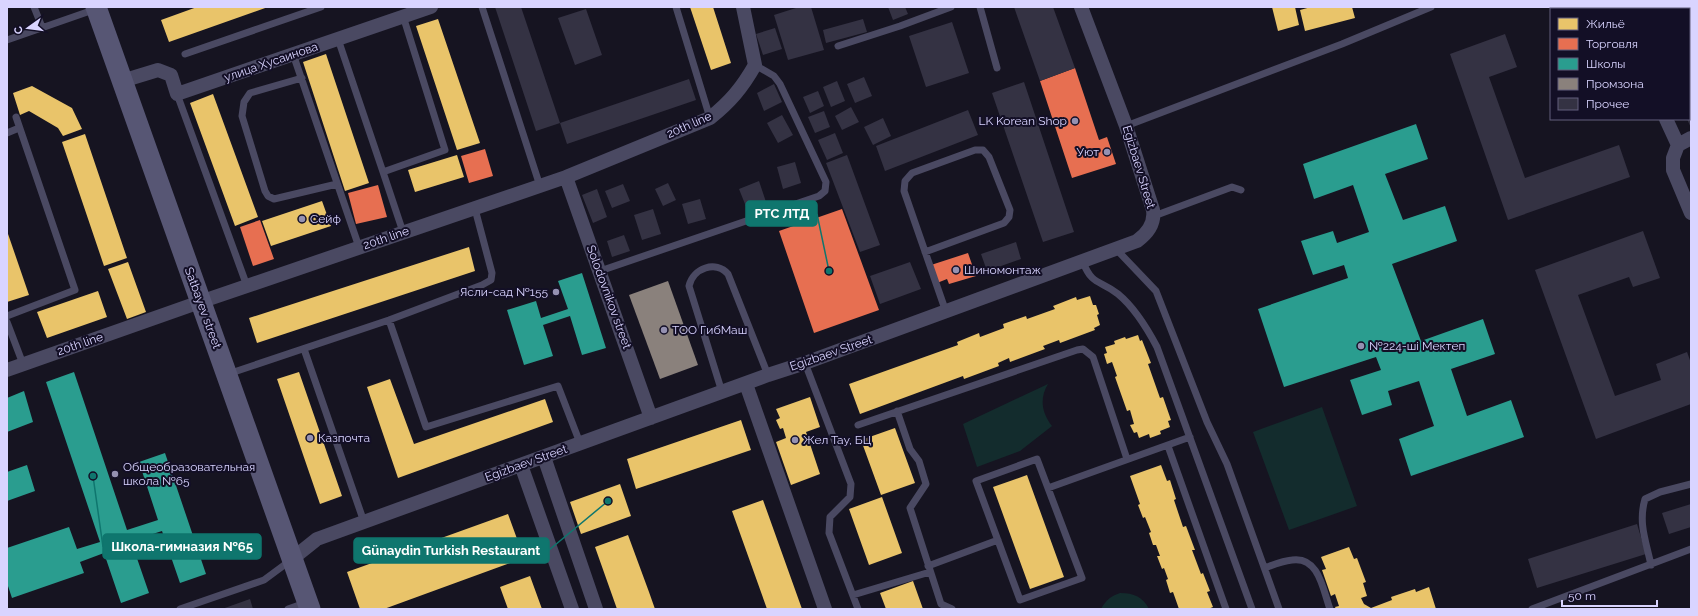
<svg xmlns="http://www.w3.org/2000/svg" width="1698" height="616" viewBox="0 0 1698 616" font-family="Raleway,sans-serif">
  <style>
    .green { fill: #132c2d }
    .homes { fill: #e9c46a }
    .shops { fill: #e76f51 }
    .schools { fill: #2a9d8f }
    .industry { fill: #8a817c }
    .building { fill: #343243 }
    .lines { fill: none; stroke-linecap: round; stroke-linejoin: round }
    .service { stroke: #4a4962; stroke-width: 7 }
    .minor { stroke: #4a4962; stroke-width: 14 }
    .secondary { stroke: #575674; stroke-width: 21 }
    .poi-dot { fill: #9591b1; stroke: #130f26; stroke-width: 1.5 }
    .labels { text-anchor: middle; stroke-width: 4; stroke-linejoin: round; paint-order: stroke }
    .street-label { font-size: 12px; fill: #d9d4ff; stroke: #130f26 }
    .poi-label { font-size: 12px; fill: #d9d4ff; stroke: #130f26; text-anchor: start }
    .leader { fill: none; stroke: #0f766e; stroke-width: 1.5 }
    .callout-dot { fill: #0f766e; stroke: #130f26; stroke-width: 1.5 }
    .callout { fill: #0f766e; stroke: #0f766e; stroke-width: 1.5 }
    .callout-label { font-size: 13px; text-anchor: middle; font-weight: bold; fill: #fff }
  </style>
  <rect width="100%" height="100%" fill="#161421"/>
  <!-- green -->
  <path class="green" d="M1048,384C1039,399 1042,413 1052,426L1020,451L977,467L963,424Z
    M1322,407L1357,506L1289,530L1253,432Z
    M1120,593C1134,593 1143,597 1149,609H1101C1106,600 1111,596 1120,593Z"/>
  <!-- homes -->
  <path class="homes" d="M197,7H268L169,42L161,20Z
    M690,7H713L731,63L711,70Z
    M1272,7H1295L1299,25L1278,31Z
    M1311,7H1352L1355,18L1305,31L1300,10Z
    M438,19L480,143L457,150L416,26Z
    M326,54L369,183L345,191L303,62Z
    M32,86L72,108L82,129L63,136L58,128L29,111L20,115L13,93Z
    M213,94L258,217L235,226L190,103Z
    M85,134L127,258L104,266L62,142Z
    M457,155L464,177L415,192L408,170Z
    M322,201L331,226L271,246L262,221Z
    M7,231L29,295L7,302Z
    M469,247L475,271L257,343L249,318Z
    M128,262L146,312L127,319L108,269Z
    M98,291L107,317L47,338L37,312Z
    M1090,296L1093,305H1096L1099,314L1097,315L1100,325L1094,328L1095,330L1060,343L1059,340L1043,346L1045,349L1010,362L1009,358L998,363L999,366L964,379L963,376L860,414L849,384L958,345L957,342L979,333L980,337L1004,328L1003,324L1026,316L1027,319L1055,309L1053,306L1076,297L1077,300Z
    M1138,335L1140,341L1142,340L1151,363L1148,364L1160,398L1163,397L1171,420L1168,421L1170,427L1160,431L1161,434L1150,438L1149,434L1139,438L1137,432L1134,433L1130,425L1134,424L1130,410L1127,411L1115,377L1117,376L1112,362L1107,364L1104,354L1107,353L1105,347L1115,344L1114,341L1125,337L1126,339Z
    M299,372L342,496L320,504L277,379Z
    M390,379L414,444L545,399L553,422L398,478L367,387Z
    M810,397L820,427L806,432L820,474L791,485L776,442L786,438L783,428L780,429L776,420L780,418L776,409Z
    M741,420L751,450L636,489L627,459Z
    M895,428L915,483L881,495L861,440Z
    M1161,465L1167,481L1170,480L1176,499L1174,500L1183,527L1186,526L1195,550H1192L1201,574L1203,573L1210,591L1207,592L1213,607L1208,609H1179L1173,592L1170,593L1166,580L1168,579L1164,568L1162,569L1157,556H1160L1156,545H1153L1149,533L1151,532L1145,517L1143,518L1138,505L1140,504L1130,476Z
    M1027,475L1064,577L1030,589L993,487Z
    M620,484L631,516L581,534L570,502Z
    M882,497L902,553L869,565L849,509Z
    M763,500L802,609H767L732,511Z
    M508,514L524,558L384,609H360L347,572Z
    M628,535L649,592L655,609H617L595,547Z
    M1349,547L1354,559L1357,558L1366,582L1363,583L1367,596L1361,598L1364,604L1371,608L1392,600L1391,597L1415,589L1416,592L1429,587L1436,609H1336L1335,607L1339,606L1335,594L1331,596L1322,570L1326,569L1321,557Z
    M530,576L542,609H508L500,587Z
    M913,581L923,609H886L880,593Z"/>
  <!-- shops -->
  <path class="shops" d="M1075,68L1099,140L1107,137L1116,164L1072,178L1040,81Z
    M485,149L493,176L469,183L461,156Z
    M378,185L387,217L356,224L348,193Z
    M842,209L879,310L814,333L779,231Z
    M260,220L274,259L253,266L240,227Z
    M968,253L976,276L949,284L947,279L937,283L931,265Z"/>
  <!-- schools -->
  <path class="schools" d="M1416,124L1428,159L1385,174L1403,220L1445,206L1457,241L1392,264L1421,341L1483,319L1495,354L1451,369L1467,416L1511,400L1524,437L1411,476L1399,439L1434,426L1419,381L1388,391L1392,405L1362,415L1350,380L1381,370L1376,357L1284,387L1258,309L1348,278L1344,265L1313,275L1301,241L1333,231L1337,243L1369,232L1353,185L1314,199L1303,164Z
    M582,273L606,348L582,355L570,316L543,325L553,356L524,365L507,310L536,301L541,318L568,309L558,281Z
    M74,372L127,530L158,520L139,462L165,453L206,574L180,583L162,531L131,541L149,593L121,603L104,553L80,562L84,573L12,598L7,583V548L69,527L77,549L100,542L46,382Z
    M24,391L33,422L7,432V398Z
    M27,465L35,491L7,501V472Z"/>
  <!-- industry -->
  <path class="industry" d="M668,281L698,365L660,379L629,295Z"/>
  <!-- building -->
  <path class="building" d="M495,7H521L560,123L536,131Z
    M799,7H811L824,50L788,60L774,15Z
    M888,7H905L908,14L893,20Z
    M1014,7H1053L1075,68L1040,81Z
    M1686,7H1691V14L1689,15V9H1686Z
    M586,9L602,55L575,65L558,18Z
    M863,19L867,32L826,43L823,30Z
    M952,22L969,73L926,87L909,36Z
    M775,28L782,49L763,55L756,34Z
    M1505,34L1517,67L1489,77L1525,178L1619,145L1630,177L1508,220L1450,54Z
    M864,77L872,96L855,103L847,84Z
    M689,79L696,100L567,144L560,123Z
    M837,81L845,101L831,107L823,87Z
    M1024,82L1074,232L1043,242L992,93Z
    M774,84L782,102L764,111L757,93Z
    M818,91L824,106L810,113L803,97Z
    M1691,102V128L1687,119H1689V103Z
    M851,107L859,122L842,130L835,116Z
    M968,110L978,135L885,171L876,146Z
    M824,111L830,127L815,133L808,117Z
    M782,115L793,135L778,143L767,123Z
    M883,118L891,136L873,145L864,127Z
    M835,133L843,153L827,160L818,140Z
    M847,155L880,245L860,252L826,163Z
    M795,162L801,183L783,189L777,167Z
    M759,181L766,202L747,209L739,189Z
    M668,183L676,200L663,206L655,189Z
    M623,184L630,201L612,208L605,191Z
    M597,189L607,217L593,223L582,195Z
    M700,199L706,219L688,224L682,204Z
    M653,209L661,234L642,240L634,215Z
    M1643,231L1660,278L1633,287L1629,277L1578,295L1615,396L1661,380L1656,364L1687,352L1691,363V404L1596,439L1535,270Z
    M624,235L630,251L612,257L607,241Z
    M1016,242L1021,259L987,271L981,254Z
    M910,262L921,289L880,304L870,276Z
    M1691,504V527L1669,534L1662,513Z
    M1637,524L1646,554L1537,588L1528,559Z
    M250,599L253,609H222Z"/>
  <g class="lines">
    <!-- service -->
    <path class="service" d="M34,7L42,27
      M482,7L540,186
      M676,7L710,118
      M980,7L997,68
      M403,16L445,150L383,172L403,232
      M338,39L383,172
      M7,40L96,9
      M838,46L900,26L951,7
      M185,54L321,7
      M293,54L359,247
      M302,78L250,93L244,102L242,116L265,191L268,196L274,199L337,184
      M177,94L247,286
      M1126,126L1342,44L1431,7
      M7,133L19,128
      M1154,216L1232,187L1241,190
      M1116,249L1156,291L1207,422L1227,464L1279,609
      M925,252L1004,223L1009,217L1010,210L989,157L983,150H975L912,173L905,181L904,191L946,312
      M1083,262C1092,286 1101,280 1118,294C1135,308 1147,328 1157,347L1252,609
      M600,271L819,196L825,191L826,182L780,84L774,76L755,65
      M7,316L75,290L16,117
      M389,320L426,427L558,386L580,443
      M7,322L23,364
      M304,349L364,522
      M805,363L851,484L850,497L830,517L829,533L858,609
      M228,374L389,320L482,285L491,280L492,273L475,209
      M722,392L689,286C693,268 716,260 728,274L768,375
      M897,411L910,449L919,461L926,484L910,508L941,604L952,609
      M858,425L1077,350L1083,349L1093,357L1127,459
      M1168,446L1226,609
      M1037,459L1082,578L1020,600L976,481Z
      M1048,488L1190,437
      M1651,565C1646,541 1638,523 1645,499L1660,492L1691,484
      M928,566L998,540
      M1265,568C1273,565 1282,561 1292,560C1319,556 1323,590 1330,609
      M853,595L930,572
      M180,609L264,580L291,560
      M288,609L305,603
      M1532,609L1691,549"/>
    <!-- minor -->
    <path class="minor" d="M1611,7L1612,9
      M1630,9L1635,7
      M122,81L158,70L171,75L177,94L431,7
      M1666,119L1678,145L1673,158V170L1691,213
      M1678,145L1691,138
      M566,177L651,418
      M7,370L200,302L566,177L710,118C730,102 742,88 755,65L743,7
      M746,384L825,609
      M544,457L596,609
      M521,465L572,609
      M292,559L317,539L768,375L805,363L1137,241C1148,233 1155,223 1153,210L1126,126L1081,7"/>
    <!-- secondary -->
    <path class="secondary" d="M96,7L310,609"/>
  </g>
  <!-- markers -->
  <g class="poi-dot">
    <circle cx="1075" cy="121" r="4"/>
    <circle cx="1107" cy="152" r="4"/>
    <circle cx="302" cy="219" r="4"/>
    <circle cx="956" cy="270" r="4"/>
    <circle cx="556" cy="292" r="4"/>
    <circle cx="664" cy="330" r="4"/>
    <circle cx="1361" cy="346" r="4"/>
    <circle cx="310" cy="438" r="4"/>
    <circle cx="795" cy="440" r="4"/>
    <circle cx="115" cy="474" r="4"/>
  </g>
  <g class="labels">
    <!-- street labels -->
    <g class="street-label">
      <text transform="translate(271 62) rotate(-19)" y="4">улица Хусаинова</text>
      <text transform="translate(689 125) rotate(-24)" y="4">20th line</text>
      <text transform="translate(1139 167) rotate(73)" y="4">Egizbaev Street</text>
      <text transform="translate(386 238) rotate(-19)" y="4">20th line</text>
      <text transform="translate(609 297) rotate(70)" y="4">Solodovnikov street</text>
      <text transform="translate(203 308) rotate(70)" y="4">Satbayev street</text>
      <text transform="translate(80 344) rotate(-19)" y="4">20th line</text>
      <text transform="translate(831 353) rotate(-19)" y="4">Egizbaev Street</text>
      <text transform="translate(526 463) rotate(-20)" y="4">Egizbaev Street</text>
    </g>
    <!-- poi labels -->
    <g class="poi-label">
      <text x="1067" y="125" text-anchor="end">LK Korean Shop</text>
      <text x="1099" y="156" text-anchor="end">Уют</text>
      <text x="310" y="223">Сейф</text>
      <text x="964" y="274">Шиномонтаж</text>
      <text x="548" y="296" text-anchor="end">Ясли-сад №155</text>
      <text x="672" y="334">ТОО ГибМаш</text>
      <text x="1369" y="350">№224-ші Мектеп</text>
      <text x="318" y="442">Казпочта</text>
      <text x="803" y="444">Жел Тау, БЦ</text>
      <text x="123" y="471">Общеобразовательная<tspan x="123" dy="14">школа №65</tspan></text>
    </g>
  </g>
  <!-- callouts -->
  <path class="leader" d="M829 271L817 214M93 476L103 547M608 501L549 550"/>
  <g class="callout-dot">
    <circle cx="829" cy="271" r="4"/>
    <circle cx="93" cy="476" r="4"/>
    <circle cx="608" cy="501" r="4"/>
  </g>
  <g class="callout">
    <rect x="746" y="201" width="71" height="25" rx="4"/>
    <rect x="103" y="534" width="158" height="25" rx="4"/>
    <rect x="354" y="538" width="195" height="25" rx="4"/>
  </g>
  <g class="callout-label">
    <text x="782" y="218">РТС ЛТД</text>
    <text x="182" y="551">Школа-гимназия №65</text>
    <text x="451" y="555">Günaydin Turkish Restaurant</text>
  </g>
  <!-- border -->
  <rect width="1698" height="616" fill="none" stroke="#d9d4ff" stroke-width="16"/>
  <!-- legend -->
  <rect x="1550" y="8" width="140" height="112" fill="#130f26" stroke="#625e7d"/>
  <rect x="1558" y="18" width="20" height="12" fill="#e9c46a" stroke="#625e7d"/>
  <text x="1586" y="28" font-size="12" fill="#d9d4ff">Жильё</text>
  <rect x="1558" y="38" width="20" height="12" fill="#e76f51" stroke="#625e7d"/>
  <text x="1586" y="48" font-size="12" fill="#d9d4ff">Торговля</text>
  <rect x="1558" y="58" width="20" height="12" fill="#2a9d8f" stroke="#625e7d"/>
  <text x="1586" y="68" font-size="12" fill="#d9d4ff">Школы</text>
  <rect x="1558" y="78" width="20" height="12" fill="#8a817c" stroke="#625e7d"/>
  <text x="1586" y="88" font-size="12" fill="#d9d4ff">Промзона</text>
  <rect x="1558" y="98" width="20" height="12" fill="#343243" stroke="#625e7d"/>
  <text x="1586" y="108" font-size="12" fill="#d9d4ff">Прочее</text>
  <!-- north arrow -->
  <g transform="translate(28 28) rotate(256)" stroke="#130f26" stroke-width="3" paint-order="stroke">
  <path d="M0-3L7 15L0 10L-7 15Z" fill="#d9d4ff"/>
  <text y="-6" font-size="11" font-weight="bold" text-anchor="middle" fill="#d9d4ff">С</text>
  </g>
  <!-- scale -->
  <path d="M1562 600v6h95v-6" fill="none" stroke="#d9d4ff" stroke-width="2"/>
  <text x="1568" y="600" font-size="12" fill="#d9d4ff" stroke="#130f26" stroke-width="3" paint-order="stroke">50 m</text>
</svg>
